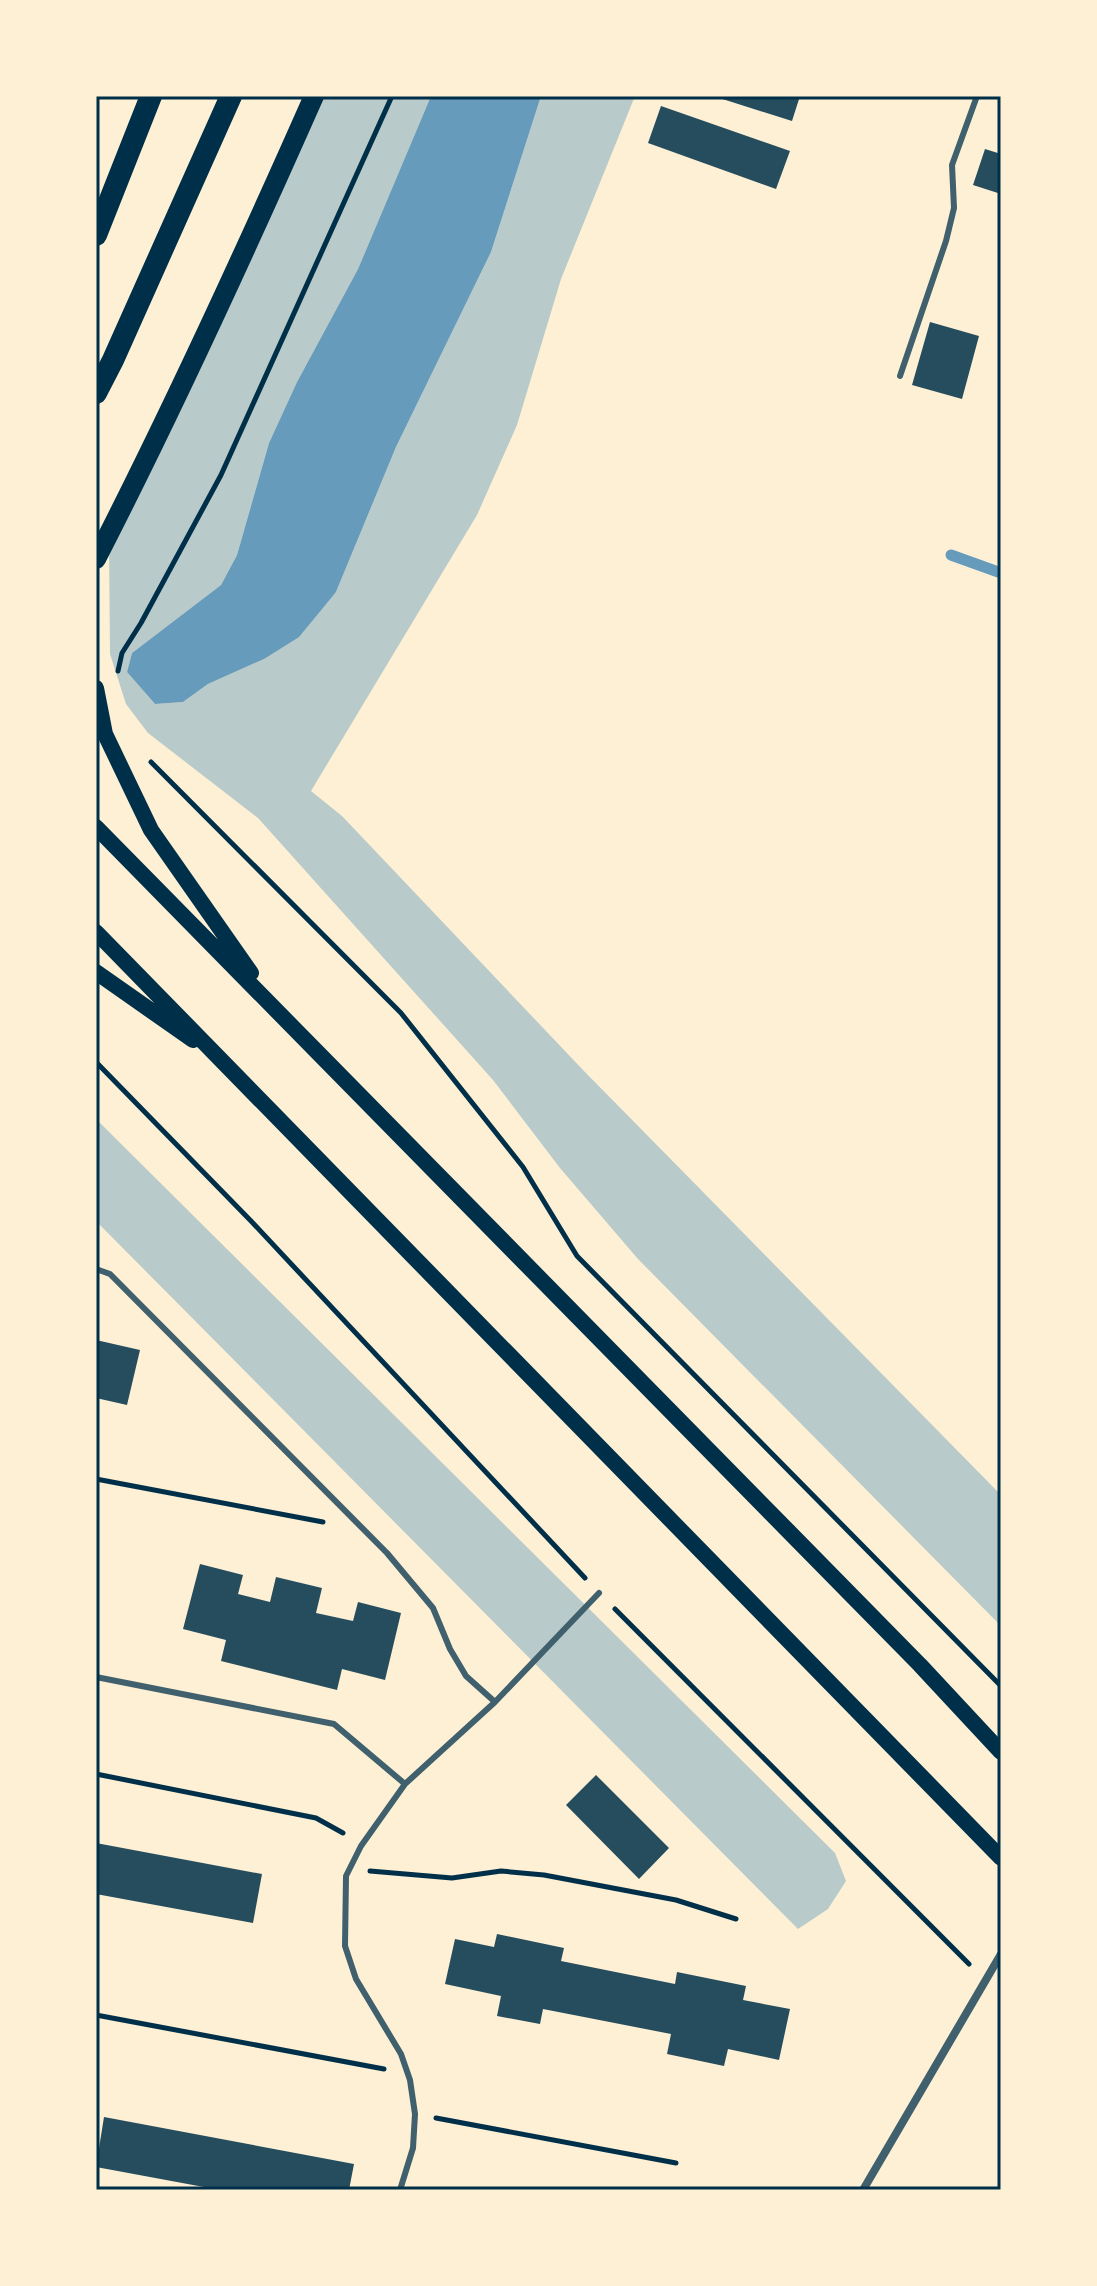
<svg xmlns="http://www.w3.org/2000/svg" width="1097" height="2286" viewBox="0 0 1097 2286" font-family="'Archivo Narrow',sans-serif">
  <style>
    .green { fill: #b9caca }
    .water { fill: #669bbc }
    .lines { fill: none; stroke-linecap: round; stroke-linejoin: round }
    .stream { stroke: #669bbc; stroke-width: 11 }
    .building { fill: #264d5e }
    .path { stroke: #003049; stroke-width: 5 }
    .service { stroke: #3f606c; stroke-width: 6 }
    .minor { stroke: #3f606c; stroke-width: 8 }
    .secondary { stroke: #003049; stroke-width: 16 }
    .primary { stroke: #003049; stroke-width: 20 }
    .trunk { stroke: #003049; stroke-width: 22 }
    .neatline { fill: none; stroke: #003049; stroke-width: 3 }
  </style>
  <rect width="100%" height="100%" fill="#fdf0d5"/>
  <!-- green -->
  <path class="green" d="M316,96H431L358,269L297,382L269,443L237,555L221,585L132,653L127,672L155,704L183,702L208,684L264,659L336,592L396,447L491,252L541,96H635L561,279L517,425L477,515L311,791L342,816L583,1070L1001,1495V1626L638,1259L560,1168L493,1080L258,818L148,733L126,704L110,654L109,541Z
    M96,1119L835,1853L846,1881L828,1909L798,1929L96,1221Z"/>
  <!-- water -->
  <path class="water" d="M431,96H541L491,252L396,447L336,592L299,637L264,659L208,684L183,702L155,704L127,672L132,653L221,585L237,555L269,443L297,382L358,269Z"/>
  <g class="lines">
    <!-- stream -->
    <path class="stream" d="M951,555L1001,573"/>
  </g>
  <!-- building -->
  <path class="building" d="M713,96H800L792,121Z
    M661,106L790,151L776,189L648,143Z
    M985,149L1001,154V194L973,185Z
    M930,322L979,336L962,399L912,385Z
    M96,1340L140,1350L127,1405L96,1398Z
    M200,1564L243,1575L238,1594L270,1602L276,1577L322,1588L316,1613L353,1621L358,1602L401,1613L385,1680L342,1669L337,1690L221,1661L226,1640L183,1629Z
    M596,1775L669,1848L639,1879L566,1805Z
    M96,1843L262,1874L253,1923L96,1894Z
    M497,1934L564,1948L561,1961L675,1984L677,1972L746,1986L743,2000L790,2009L779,2060L728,2049L724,2066L667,2054L671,2034L543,2009L540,2024L497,2016L501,1996L445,1984L455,1939L494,1947Z
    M104,2117L354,2164L349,2190H220L96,2167Z"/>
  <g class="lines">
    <!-- path -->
    <path class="path" d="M118,671L122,653L141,623L221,475L392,96
      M151,762L401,1013L523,1167L577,1256L1001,1686
      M96,1062L251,1221L585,1578
      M96,1479L323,1522
      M615,1609L969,1964
      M96,1774L316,1818L343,1833
      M370,1871L452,1878L501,1871L544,1875L676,1900L736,1919
      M96,2015L384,2069
      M436,2118L676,2163"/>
    <!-- service -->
    <path class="service" d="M900,376L946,241L954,208L952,165L977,96
      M96,1269L110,1274L387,1553L433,1608L450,1649L466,1676L495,1702
      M96,1677L334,1724L405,1784
      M400,2190L413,2148L415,2114L410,2080L401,2054L356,1979L345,1946L346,1876L361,1846L405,1784L495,1702L599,1593"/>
    <!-- minor -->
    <path class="minor" d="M863,2190L1001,1954"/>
    <!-- secondary -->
    <path class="secondary" d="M96,688L105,734L151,830L251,973
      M96,827L920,1665L1001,1752
      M96,932L1001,1858
      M96,972L193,1040"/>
    <!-- primary -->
    <path class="primary" d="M96,559C174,407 245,252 314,96"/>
    <!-- trunk -->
    <path class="trunk" d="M96,235L151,96
      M96,393L113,360L231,96"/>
  </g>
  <!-- border -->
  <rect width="1097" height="2286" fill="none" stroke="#fdf0d5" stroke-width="196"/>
  <rect x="98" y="98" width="901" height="2090" class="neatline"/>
</svg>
